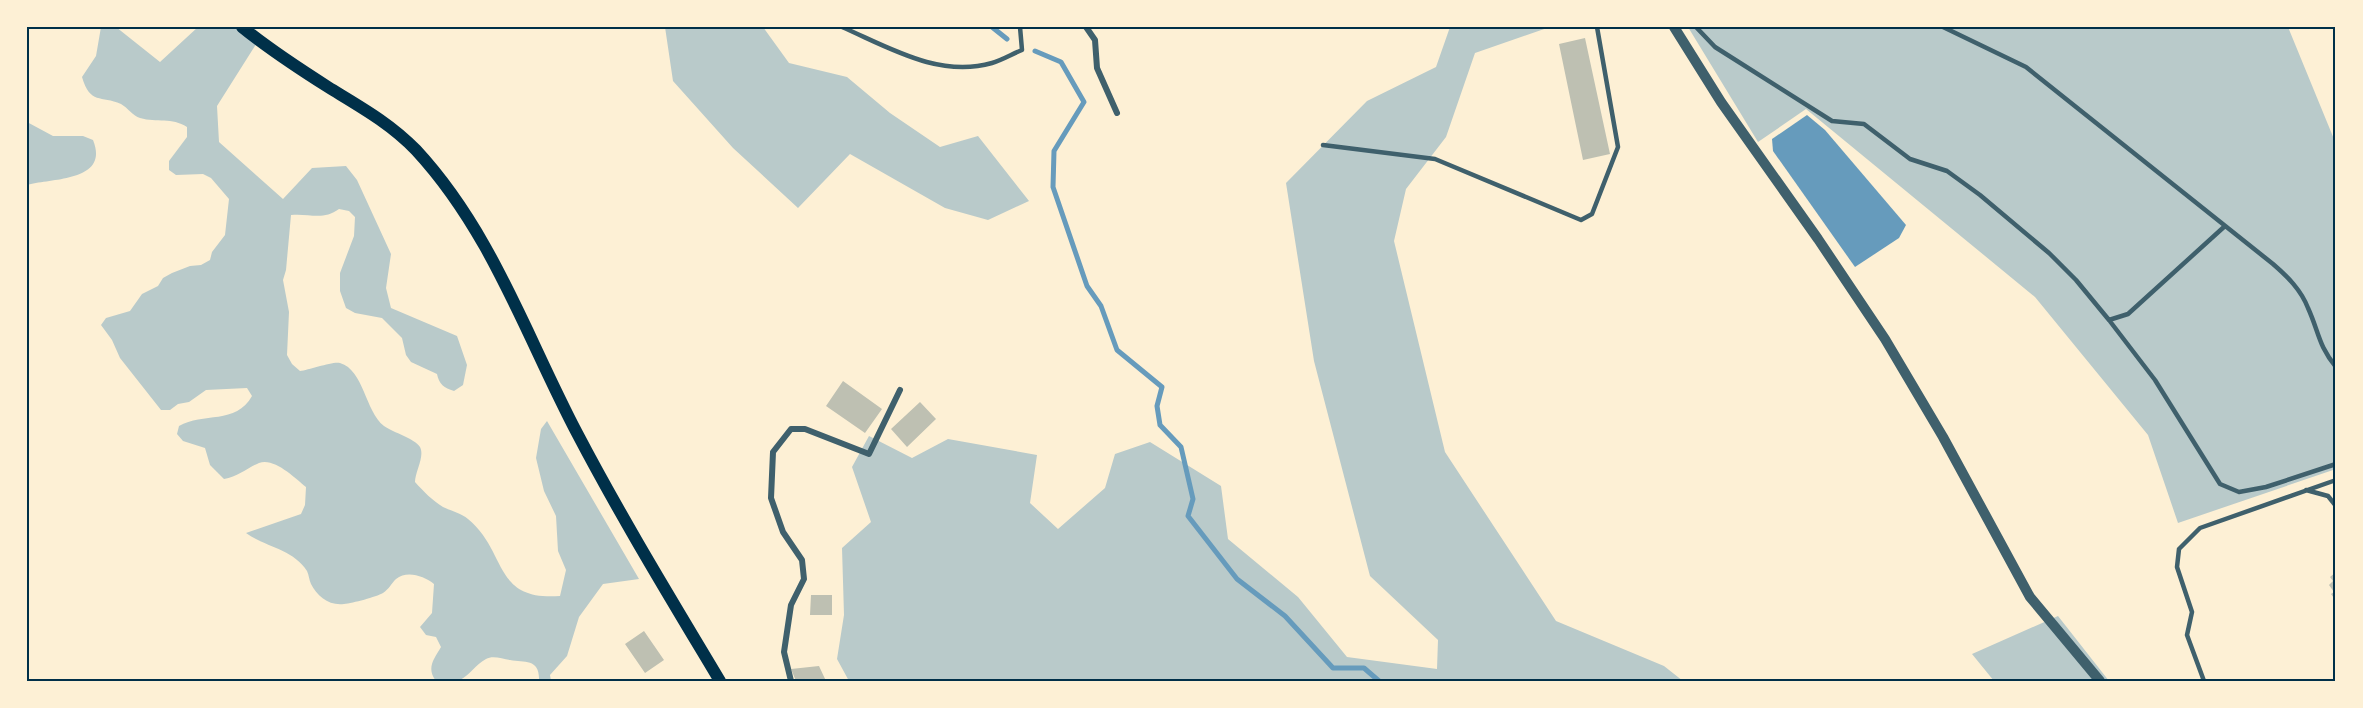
<svg xmlns="http://www.w3.org/2000/svg" width="2363" height="708" viewBox="0 0 2363 708" font-family="'Asap Condensed',sans-serif">
  <style>
    .green { fill: #b9caca }
    .water { fill: #669bbc }
    .lines { fill: none; stroke-linecap: round; stroke-linejoin: round }
    .stream { stroke: #669bbc; stroke-width: 5 }
    .building { fill: #bec0b2 }
    .service { stroke: #3f606c; stroke-width: 4.5 }
    .minor { stroke: #3f606c; stroke-width: 6 }
    .tertiary { stroke: #3f606c; stroke-width: 10 }
    .secondary { stroke: #003049; stroke-width: 12 }
    .neatline { fill: none; stroke: #003049; stroke-width: 2 }
  </style>
  <rect width="100%" height="100%" fill="#fdf0d5"/>
  <!-- green -->
  <path class="green" d="M101,27H116L160,62L198,27H246L260,38L217,106L219,142L283,199L312,168L346,166L357,180L391,254L386,288L391,308L457,336L467,365L463,385L454,391C444,388 439,384 437,374L411,362L406,355L402,338L382,318L355,313L346,308L340,291V273L354,236L355,217L349,211L339,209C323,221 309,213 291,215L286,270L283,280L289,312L287,355L292,364L300,371C309,370 333,361 340,363C364,370 365,411 384,426C394,433 414,438 420,447C425,456 415,472 415,482C423,491 433,501 443,507C451,511 461,513 468,519C508,552 492,601 560,596L566,570L558,551L556,516L544,491L536,458L541,429L547,421L639,579L603,584L579,617L567,656L550,675L551,681H539C540,658 525,663 510,660C502,659 493,655 486,659C476,664 470,675 460,680C453,683 443,681 436,681C426,668 434,659 441,647L436,637L426,635L420,627L432,613L434,584C424,576 407,570 396,579C391,584 389,589 383,593C376,597 353,603 344,604C329,606 317,596 311,584C309,580 309,575 307,571C293,549 265,547 246,533L301,514L305,505L306,487C295,478 274,457 259,463C247,468 238,477 224,479L210,465L205,448L183,441L177,434L179,426C203,412 236,425 252,396L247,388L206,390L189,402L178,404L170,410H161L120,358L112,340L101,325L106,318L130,311L142,294L158,286L163,278L172,273L190,266L201,265L210,260L212,252L225,235L229,199L211,178L203,174L176,175L169,170V161L187,137V127C172,117 157,123 140,118C133,116 128,108 121,104C101,95 90,105 82,77L96,56Z
    M665,27H763L789,63L847,77L890,113L940,147L978,136L1029,201L988,220L945,208L850,154L798,208L733,148L673,81Z
    M1450,27H1550L1475,53L1446,137L1406,189L1394,241L1445,452L1556,621L1664,666L1683,681H849L837,659L844,615L842,548L871,522L852,467L869,436L912,458L948,439L1037,455L1030,503L1058,529L1105,488L1115,454L1150,442L1221,486L1228,539L1298,597L1347,657L1437,669L1438,640L1370,576L1314,361L1286,183L1367,101L1436,67Z
    M1688,27H2288L2336,144V469L2178,523L2148,435L2035,297L1806,109L1758,142Z
    M27,122L53,136H83L93,140C110,182 51,178 27,185Z
    M2058,616L2109,681H1994L1972,654Z"/>
  <!-- water -->
  <path class="water" d="M1807,115L1825,130L1906,225L1899,238L1855,267L1773,151L1772,139Z"/>
  <g class="lines">
    <!-- stream -->
    <path class="stream" d="M992,27L1007,39
      M1035,51L1061,62L1084,102L1054,151L1053,187L1087,286L1101,306L1117,350L1162,387L1157,406L1160,425L1181,447L1193,499L1188,516L1237,579L1285,616L1333,668H1364L1379,681"/>
  </g>
  <!-- building -->
  <path class="building" d="M1585,38L1610,154L1583,160L1559,44Z
    M843,381L882,409L865,433L826,406Z
    M920,402L936,419L907,447L891,429Z
    M2336,572V601L2331,594L2334,592L2329,585L2333,581L2330,577Z
    M811,595H832V615H810Z
    M644,631L664,660L645,673L625,644Z
    M819,666L826,681H796L791,669Z"/>
  <g class="lines">
    <!-- service -->
    <path class="service" d="M842,27C890,48 939,78 992,63C1002,60 1012,54 1022,50L1020,27
      M1696,27L1715,47L1832,121L1864,124L1910,159L1947,171L1980,195L2049,253L2076,280L2109,320L2155,380L2220,484L2239,492L2266,487L2336,464
      M1943,27L2026,67L2273,264C2288,277 2301,290 2308,308C2319,332 2318,345 2336,367
      M1323,145L1435,159L1581,220L1592,214L1618,147L1597,27
      M2109,320L2128,314L2225,226
      M2306,490L2328,496L2336,506
      M2204,681L2187,635L2192,612L2177,567L2179,549L2200,528L2336,480"/>
    <!-- minor -->
    <path class="minor" d="M1086,27L1095,40L1097,68L1117,113
      M791,681L784,652L791,605L804,579L802,560L783,532L771,498L773,452L791,429H805L869,454L900,390"/>
    <!-- tertiary -->
    <path class="tertiary" d="M1674,27L1721,102L1818,239L1885,339L1943,437L2030,597L2100,681"/>
    <!-- secondary -->
    <path class="secondary" d="M242,27C269,49 298,68 328,87C359,106 390,123 416,150C492,232 526,336 577,433C621,517 671,599 720,681"/>
  </g>
  <!-- border -->
  <rect width="2363" height="708" fill="none" stroke="#fdf0d5" stroke-width="57"/>
  <rect x="28" y="28" width="2306" height="652" class="neatline"/>
</svg>
